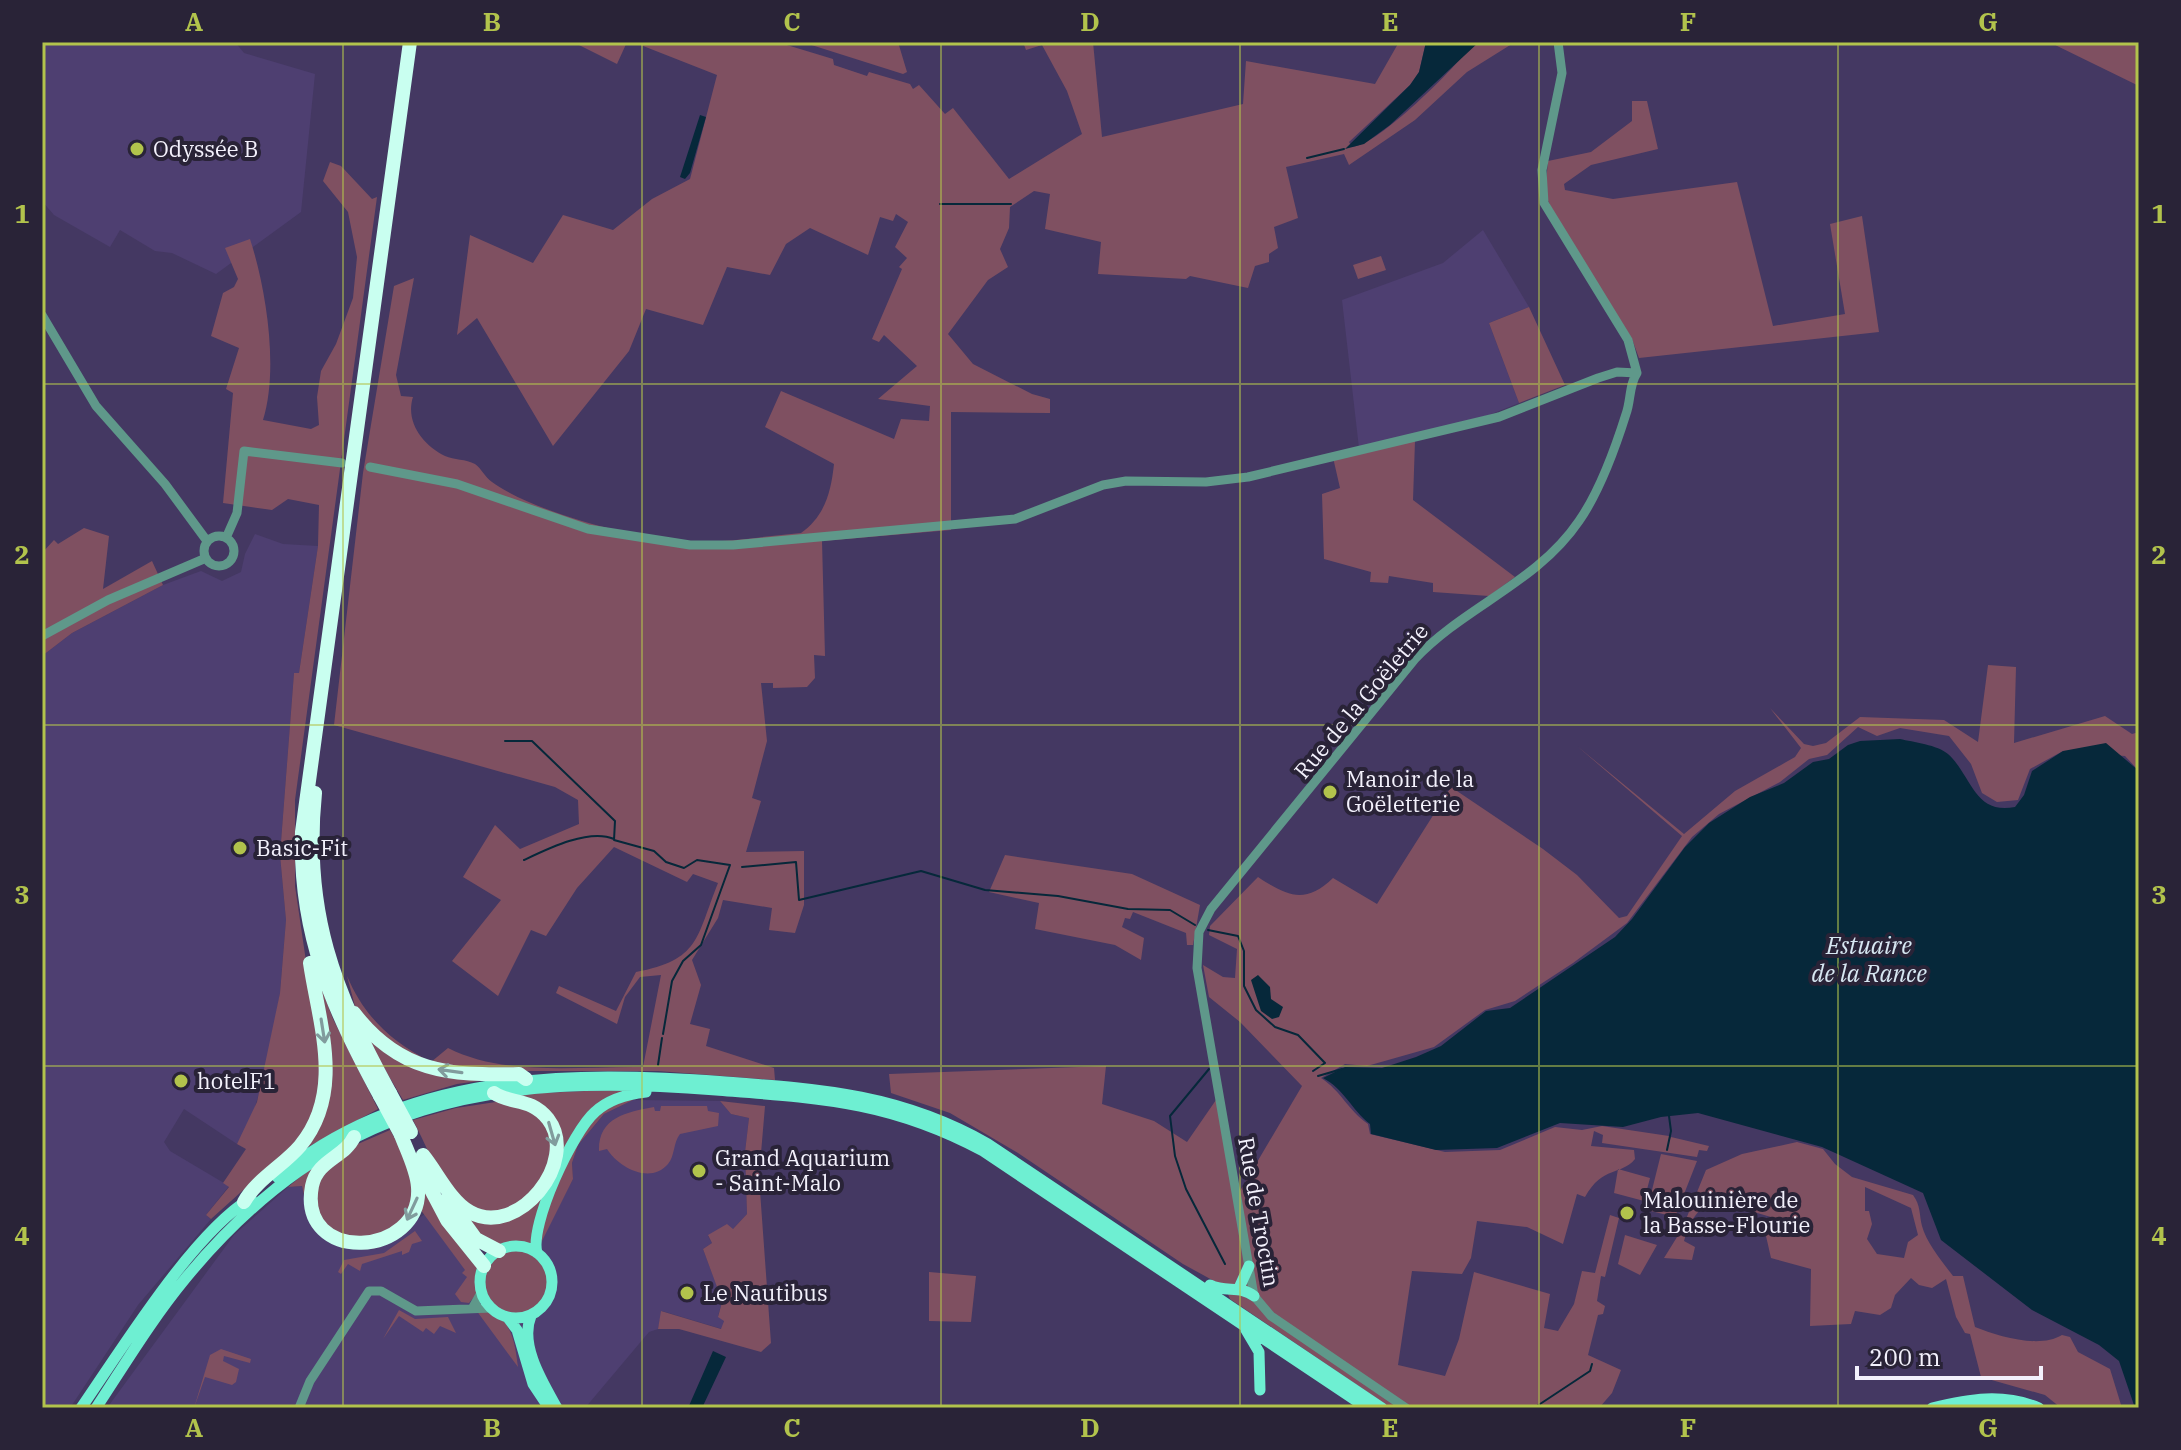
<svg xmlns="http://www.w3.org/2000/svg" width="2181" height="1450" viewBox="0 0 2181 1450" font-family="'IBM Plex Serif',serif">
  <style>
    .built { fill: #4e3f71 }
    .green { fill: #7f5061; fill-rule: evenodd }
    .water { fill: #06283a }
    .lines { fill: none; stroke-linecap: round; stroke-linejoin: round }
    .stream { stroke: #06283a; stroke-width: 2 }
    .minor { stroke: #5f988a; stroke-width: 9 }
    .major { stroke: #6eefd2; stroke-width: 11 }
    .highway { stroke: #c9fff0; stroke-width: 14 }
    .highway-bridge { stroke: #c9fff0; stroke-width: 14 }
    .oneway { stroke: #819c9d }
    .grid { fill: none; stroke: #b2c34c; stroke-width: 2; stroke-opacity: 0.55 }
    .poi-dot { fill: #b2c34c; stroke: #292337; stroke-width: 3 }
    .labels { text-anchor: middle; stroke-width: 8; stroke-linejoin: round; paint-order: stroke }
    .poi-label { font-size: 22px; fill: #f3f1fc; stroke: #292337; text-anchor: start }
    .street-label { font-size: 22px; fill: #f3f1fc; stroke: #292337 }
    .water-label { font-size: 24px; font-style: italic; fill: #d7e7f2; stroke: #292337 }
    .neatline { fill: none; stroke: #b2c34c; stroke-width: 3 }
    .grid-label { font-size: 26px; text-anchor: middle; font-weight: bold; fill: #b2c34c }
  </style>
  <rect width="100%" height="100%" fill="#443862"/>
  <!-- built -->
  <path class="built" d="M42,42H235L244,53L315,74L301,212L216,274L172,253L155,251L120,230L110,247L54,215L42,201Z
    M1483,230L1529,307L1489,323L1519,403L1489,415L1359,448L1342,300L1443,263Z
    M255,534L283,544L318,546L299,673H294L280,855L286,920L280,993L267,1067L251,1120L237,1144L184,1109L164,1142L170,1151L229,1186L206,1215L211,1219L138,1305L70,1408H42V656L72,633L163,585L201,571L222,581L241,572L245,554Z
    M633,1100L720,1101L731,1114L749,1118L745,1152L747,1214L733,1229L708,1236L712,1243L703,1249L717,1286L725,1291L718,1316L724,1320L722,1329L662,1311L658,1329L649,1332L585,1408H107L234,1235L288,1187L302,1186L306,1204L382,1246L434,1207L478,1265L487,1252L505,1243L527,1241L538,1246L573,1179L572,1163L578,1145L604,1114Z"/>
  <!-- green -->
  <path class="green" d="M573,42H627L617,64Z
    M633,42H777L833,59L834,65L867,76L869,72L910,84L913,89L919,85L945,114L953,108L1009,179L1082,134L1067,91L1042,45L1026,50L1023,42H1093L1102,137L1243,104L1246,61L1375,84L1399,42H1426L1419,72L1410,85L1349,142L1352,147C1379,145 1456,67 1473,44L1515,42L1467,72L1415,120L1349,165L1344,154L1286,167L1298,218L1274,227L1278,248L1269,254V262L1255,266L1248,288L1190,276L1186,279L1098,274L1101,242L1045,229L1050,194L1034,191L1010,207L1009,228L1000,249L1008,267L988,280L948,334L973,364L1032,394L1050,399V413L951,412V530L822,541L825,656L814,655L815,678L807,687L773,688V683H761L767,741L752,798L761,801L746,852L804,851V905L795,933L769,930L772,908L723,900L718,918L692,960L701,985L690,1024L710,1029L706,1046L774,1068L775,1080L658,1071H488L487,1080L457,1084L403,1100L361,1029L347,976C365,1018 391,1041 431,1062L448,1048C505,1077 580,1066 643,1067L661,975L640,977L625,997L617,1024L556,993L559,986L616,1011L636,972C700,960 696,938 718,883L693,874L687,882L614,847L577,888L546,936L531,930L498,996L452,961L501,900L463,877L495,825L520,849L579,824L578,800L555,787L334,725L363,473L394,286L414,278L396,375L401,396L413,397C405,422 423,445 445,456C454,460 466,459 475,464C481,468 485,477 492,482C534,513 651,544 703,542C735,541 768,536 801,533C825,516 831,492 834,464L765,427L781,391L894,439L901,419L929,421L930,406L878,399L917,366L884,335L879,342L872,339L902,269L899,267L907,258L895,247L908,222L896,214L893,221L880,217L868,255L810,228L786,244L770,275L727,267L703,325L646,309L629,351L553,446L477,318L457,335L470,235L533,263L563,215L613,230L652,199L690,179L717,75Z
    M802,42H898L907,72L903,74Z
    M2049,42H2139V86Z
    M1632,101H1647L1658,149L1591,165L1564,184L1565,190L1613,199L1737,182L1773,326L1845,314L1830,224L1862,216L1879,332L1639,358L1632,339L1556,220L1545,193L1548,161L1591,152L1632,121Z
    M330,162L341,166L372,199L377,197L295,800V886L308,975L316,974L333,1019L378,1109L308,1147L300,1139L211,1219L206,1215L229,1187L223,1183L246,1149L237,1144L257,1102L280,993L286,920L280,855L294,673H299L318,546L319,505L288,499L272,510L223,503L233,393L226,389L239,348L211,336L223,293L234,287L238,279L225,248L250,239C266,288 279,369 263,420L311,429L319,425L317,397L321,371L336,344L353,298L357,257L348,212L323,181Z
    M1381,256L1386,270L1358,279L1353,265Z
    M1529,307L1565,385L1519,403L1489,323Z
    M1415,441L1413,500L1515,577L1489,596L1433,592V583L1389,576L1388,583L1370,582L1371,572L1324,559L1322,494L1340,488L1332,453Z
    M84,528L109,536L103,589L152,561L163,585L72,633L42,656V553L54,540L58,544Z
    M1988,665L2016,667L2014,743L2105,716L2132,734L2139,732V771L2125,756L2063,751L2030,769L2018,800L1997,802L1982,793L1971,764L1949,736L1900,728L1877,736L1858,727L1827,755L1809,759L1780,782L1719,814L1692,837L1627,923L1573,963L1515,1001L1485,1010L1434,1047L1367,1066L1345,1064L1321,1078C1341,1091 1348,1110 1368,1124L1370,1134L1445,1152L1500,1150L1555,1127L1582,1130L1602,1126L1669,1136V1141L1671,1137L1709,1146L1707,1151L1699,1150L1697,1157L1602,1143L1603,1135L1594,1131L1591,1146L1634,1150L1635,1159C1621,1176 1603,1165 1585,1197L1577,1194L1563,1244L1527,1227L1477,1221L1471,1258L1462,1274L1412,1271L1398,1365L1445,1376L1459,1339L1474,1272L1550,1294L1544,1328L1558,1331L1574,1304L1582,1271L1595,1273L1610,1215L1619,1218L1605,1277L1601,1276L1597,1301L1605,1306L1603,1314L1598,1315L1588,1355L1621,1370L1612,1393L1599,1408H1391L1230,1299L1225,1287L1183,1264L1018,1153L950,1113L891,1093L889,1074L1106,1066L1102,1104L1154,1121L1187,1142L1216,1100L1233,1193L1240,1191L1302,1086L1240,1022L1209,997L1203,965L1223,977L1235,978L1237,949L1209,935L1210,926L1258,877C1287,896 1305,905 1333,878L1377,904L1451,787L1543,849L1577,875L1619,918L1627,916L1682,836L1577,746L1684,834L1735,791L1795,757L1801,748L1770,708L1804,744L1813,746L1826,743L1860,717L1944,720L1978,742Z
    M1005,855L1132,874L1200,905L1193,945H1187L1186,933L1133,912L1130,919L1125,918L1122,927L1144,938L1141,960L1115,945L1035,929L1039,903L989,892Z
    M628,1089L633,1100L604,1114L578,1145L572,1163L573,1179L539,1247C520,1238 505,1250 492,1244C461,1231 429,1150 413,1120L456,1108L509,1100L521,1094Z
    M720,1101L765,1106L759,1177L771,1343L761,1352L679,1329H658L661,1311L721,1329L724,1321L718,1317L725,1291L717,1287L703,1249L712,1243L708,1235L727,1224L733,1229L747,1214L745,1152L749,1118L731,1114Z
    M661,1106H707L708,1111L719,1113L718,1126L680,1134C673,1143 675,1156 668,1164C650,1185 618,1167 607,1149L599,1151C598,1118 626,1112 654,1107L655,1111H660Z
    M390,1130C396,1141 403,1152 408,1164C418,1191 412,1234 382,1246C368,1252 352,1248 338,1246L306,1204L302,1186L288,1187L321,1160Z
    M1797,1142L1823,1149L1835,1164L1852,1177L1913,1195C1921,1206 1919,1214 1922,1226C1926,1242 1943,1263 1953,1276H1963L1975,1327C1998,1336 2039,1349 2062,1335L2070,1337L2078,1352L2110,1369L2122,1408H2061L2045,1395L1981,1377L1970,1334L1965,1333L1956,1317L1946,1279L1932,1288L1919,1285L1911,1278L1895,1295L1891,1308L1880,1315L1855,1311L1851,1324L1810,1326L1811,1269L1771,1258L1766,1236L1771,1217L1747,1210L1722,1196C1700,1205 1691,1217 1684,1241L1695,1247L1692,1260L1664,1258L1682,1229L1706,1170L1742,1154ZM1865,1187L1911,1208L1918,1235L1908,1242L1904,1258L1877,1254L1867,1239L1872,1224L1869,1211H1865Z
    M1661,1154L1697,1161L1675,1217L1647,1210Z
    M1618,1169L1650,1178L1644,1201L1614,1193Z
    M420,1182L479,1267L477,1293L469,1303L461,1302L455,1294L467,1277L462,1273L465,1270L420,1209Z
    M415,1231L422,1241L412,1244L409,1252L402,1255V1251L362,1264L360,1271L348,1264L341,1274L338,1272L344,1260L384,1253Z
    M1625,1235L1657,1245L1640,1275L1618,1264Z
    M485 1282a32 32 0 1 1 64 0a32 32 0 1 1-64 0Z
    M929,1272L976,1276L971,1322L929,1321Z
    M399,1310L415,1319L448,1317L456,1333L440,1326L434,1334L426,1328L423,1332L399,1316L383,1339Z
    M476,1310C513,1310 515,1346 518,1367Z
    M221,1349L251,1359L250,1363L224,1356L223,1361L239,1369L236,1382L232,1385L205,1377L194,1408L210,1355Z"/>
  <!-- water -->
  <path class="water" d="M1426,42H1479L1390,125L1364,144L1345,149L1410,85L1419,72Z
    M700,115L706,117L690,173L685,179L680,177Z
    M1900,739C1913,742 1938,745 1948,754C1972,776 1974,815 2015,807L2024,795L2032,771L2063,751L2106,743L2139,771V1408H2135L2119,1361L2099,1345L2032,1310L1941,1240L1923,1193L1822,1147L1698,1113L1661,1117L1623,1127L1560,1123L1497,1148L1436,1150L1371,1134L1370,1124C1351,1109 1344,1089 1323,1078L1345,1067L1382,1068L1416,1057L1441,1046L1486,1011L1510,1008L1615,937L1632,919L1685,847L1709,823L1750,797L1784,783L1813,762L1829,759L1848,745L1860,741Z
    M1258,975L1270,987L1271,999L1283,1007L1279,1017L1272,1019L1261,1011L1251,980Z
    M713,1351L726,1357L702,1408H688Z"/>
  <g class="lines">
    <!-- stream -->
    <path class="stream" d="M1307,158L1344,149
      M940,204H1011
      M505,741H532L615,821L614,840L654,851L666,862L684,868L697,860L730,865L701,945L683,961L672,981L663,1034
      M524,860C547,849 589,828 614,839
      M742,867L796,862L799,900L921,871L985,890L1058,896L1128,909L1170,910L1195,925
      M1208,930L1238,936L1244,951V986L1256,1010L1275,1027L1298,1035L1325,1063L1313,1071
      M658,1065L662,1038
      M1209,1069L1170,1116L1175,1156L1186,1189L1225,1264
      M1318,1076L1342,1069
      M1667,1150L1671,1131L1669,1116
      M1534,1408L1590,1371L1592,1364"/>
    <!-- minor -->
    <path class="minor" d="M1558,42L1562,73L1542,170L1544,203L1628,340L1637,373
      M42,315L96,406L165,484L207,541
      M370,467L457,484L588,529L690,545H733L1015,519L1103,485L1126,481L1206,482L1248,477L1499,417L1598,378L1617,372L1637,373
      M204 551a15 15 0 1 1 30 0a15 15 0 1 1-30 0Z
      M226,538L237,513L244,451L342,463
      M42,636L108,600L206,558
      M473,1307L481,1293
      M299,1408L310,1381L369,1291H381L416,1311L491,1308
      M1406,1408L1271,1316L1254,1296L1197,968L1199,932L1211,909L1415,659C1465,606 1537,583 1579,521C1600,491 1615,449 1626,414C1631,401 1629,384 1637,373"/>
    <!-- major -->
    <path class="major" d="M277,1177C405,1072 569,1070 726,1082C823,1089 902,1095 988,1144L1382,1408
      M480 1282a36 36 0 1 1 72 0a36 36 0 1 1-72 0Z
      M537,1253C529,1225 573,1131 595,1112C609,1099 628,1094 646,1092
      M1210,1285C1226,1293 1240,1285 1254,1296
      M1239,1288L1249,1266
      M531,1316C519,1345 543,1383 557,1408
      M508,1318L517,1330L533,1384L549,1408
      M1246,1330L1259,1352L1260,1390
      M81,1408C122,1349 192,1234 251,1198
      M96,1408C125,1364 152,1319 185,1279C333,1099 494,1072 716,1090C818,1098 890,1101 983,1151L1367,1408
      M1932,1408C1969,1399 2003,1393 2039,1408
      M1964,1408H2012"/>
    <!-- highway -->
    <path class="highway" d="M315,793C303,912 334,991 390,1093
      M354,1013C399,1072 449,1076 519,1074L526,1079
      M380,1096C332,1007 299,935 302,832L410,42
      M354,1137C345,1157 317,1160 312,1186C297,1265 423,1258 418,1187C417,1170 407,1151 401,1135
      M423,1155C437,1172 450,1201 470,1212C518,1239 580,1161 548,1119C530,1097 512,1105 494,1093
      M419,1167L447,1220L484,1266
      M447,1199L476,1239L499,1251
      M244,1202C256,1180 284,1165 300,1146C345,1092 319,1024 310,963"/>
    <!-- highway-bridge -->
    <path class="highway-bridge" d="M390,1093L411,1132
      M380,1096L401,1135"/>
  </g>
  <!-- one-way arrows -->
  <defs><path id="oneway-shaft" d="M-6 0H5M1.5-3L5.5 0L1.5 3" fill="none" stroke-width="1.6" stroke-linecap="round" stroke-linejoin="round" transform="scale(2)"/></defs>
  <g class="oneway">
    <use href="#oneway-shaft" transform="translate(323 1031) rotate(81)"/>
    <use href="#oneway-shaft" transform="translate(450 1071) rotate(-172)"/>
    <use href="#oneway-shaft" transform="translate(552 1134) rotate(74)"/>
    <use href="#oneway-shaft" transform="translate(412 1209) rotate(115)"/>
  </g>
  <!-- grid -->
  <path class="grid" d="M343,42V1408M642,42V1408M941,42V1408M1240,42V1408M1539,42V1408M1838,42V1408M42,384H2139M42,725H2139M42,1066H2139"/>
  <!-- markers -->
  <g class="poi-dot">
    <circle cx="137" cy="149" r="8"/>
    <circle cx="1330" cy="792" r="8"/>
    <circle cx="240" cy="848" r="8"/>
    <circle cx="181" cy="1081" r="8"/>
    <circle cx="699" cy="1171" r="8"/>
    <circle cx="1627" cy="1213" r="8"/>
    <circle cx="687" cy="1293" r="8"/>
  </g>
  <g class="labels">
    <!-- poi labels -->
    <g class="poi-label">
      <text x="153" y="157">Odyssée B</text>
      <text x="1346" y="787">Manoir de la<tspan x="1346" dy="25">Goëletterie</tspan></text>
      <text x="256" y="856">Basic-Fit</text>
      <text x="197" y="1089">hotelF1</text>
      <text x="715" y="1166">Grand Aquarium<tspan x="715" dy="25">- Saint-Malo</tspan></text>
      <text x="1643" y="1208">Malouinière de<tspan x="1643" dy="25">la Basse-Flourie</tspan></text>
      <text x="703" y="1301">Le Nautibus</text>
    </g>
    <!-- street labels -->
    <g class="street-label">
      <text transform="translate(1361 701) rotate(-50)" y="8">Rue de la Goëletrie</text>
      <text transform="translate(1259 1212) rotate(80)" y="8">Rue de Troctin</text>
    </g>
    <!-- water labels -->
    <g class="water-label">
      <text x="1869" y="954">Estuaire<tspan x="1869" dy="28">de la Rance</tspan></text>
    </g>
  </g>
  <!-- border -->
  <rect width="2181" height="1450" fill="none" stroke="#292337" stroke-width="88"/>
  <!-- scale -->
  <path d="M1857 1366v12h184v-12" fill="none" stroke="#f3f1fc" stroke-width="4"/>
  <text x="1869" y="1366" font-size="24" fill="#f3f1fc" stroke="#292337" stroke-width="6" paint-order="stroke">200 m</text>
  <rect x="44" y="44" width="2093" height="1362" class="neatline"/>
  <g class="grid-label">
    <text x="194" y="31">A</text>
    <text x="492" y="31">B</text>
    <text x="792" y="31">C</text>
    <text x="1090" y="31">D</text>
    <text x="1390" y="31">E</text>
    <text x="1688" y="31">F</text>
    <text x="1988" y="31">G</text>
    <text x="22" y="223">1</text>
    <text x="2159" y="223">1</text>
    <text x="22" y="564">2</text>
    <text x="2159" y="564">2</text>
    <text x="22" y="904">3</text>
    <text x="2159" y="904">3</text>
    <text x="22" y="1245">4</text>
    <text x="2159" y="1245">4</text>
    <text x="194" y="1437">A</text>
    <text x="492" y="1437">B</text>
    <text x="792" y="1437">C</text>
    <text x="1090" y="1437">D</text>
    <text x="1390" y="1437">E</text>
    <text x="1688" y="1437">F</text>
    <text x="1988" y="1437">G</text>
  </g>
</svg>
